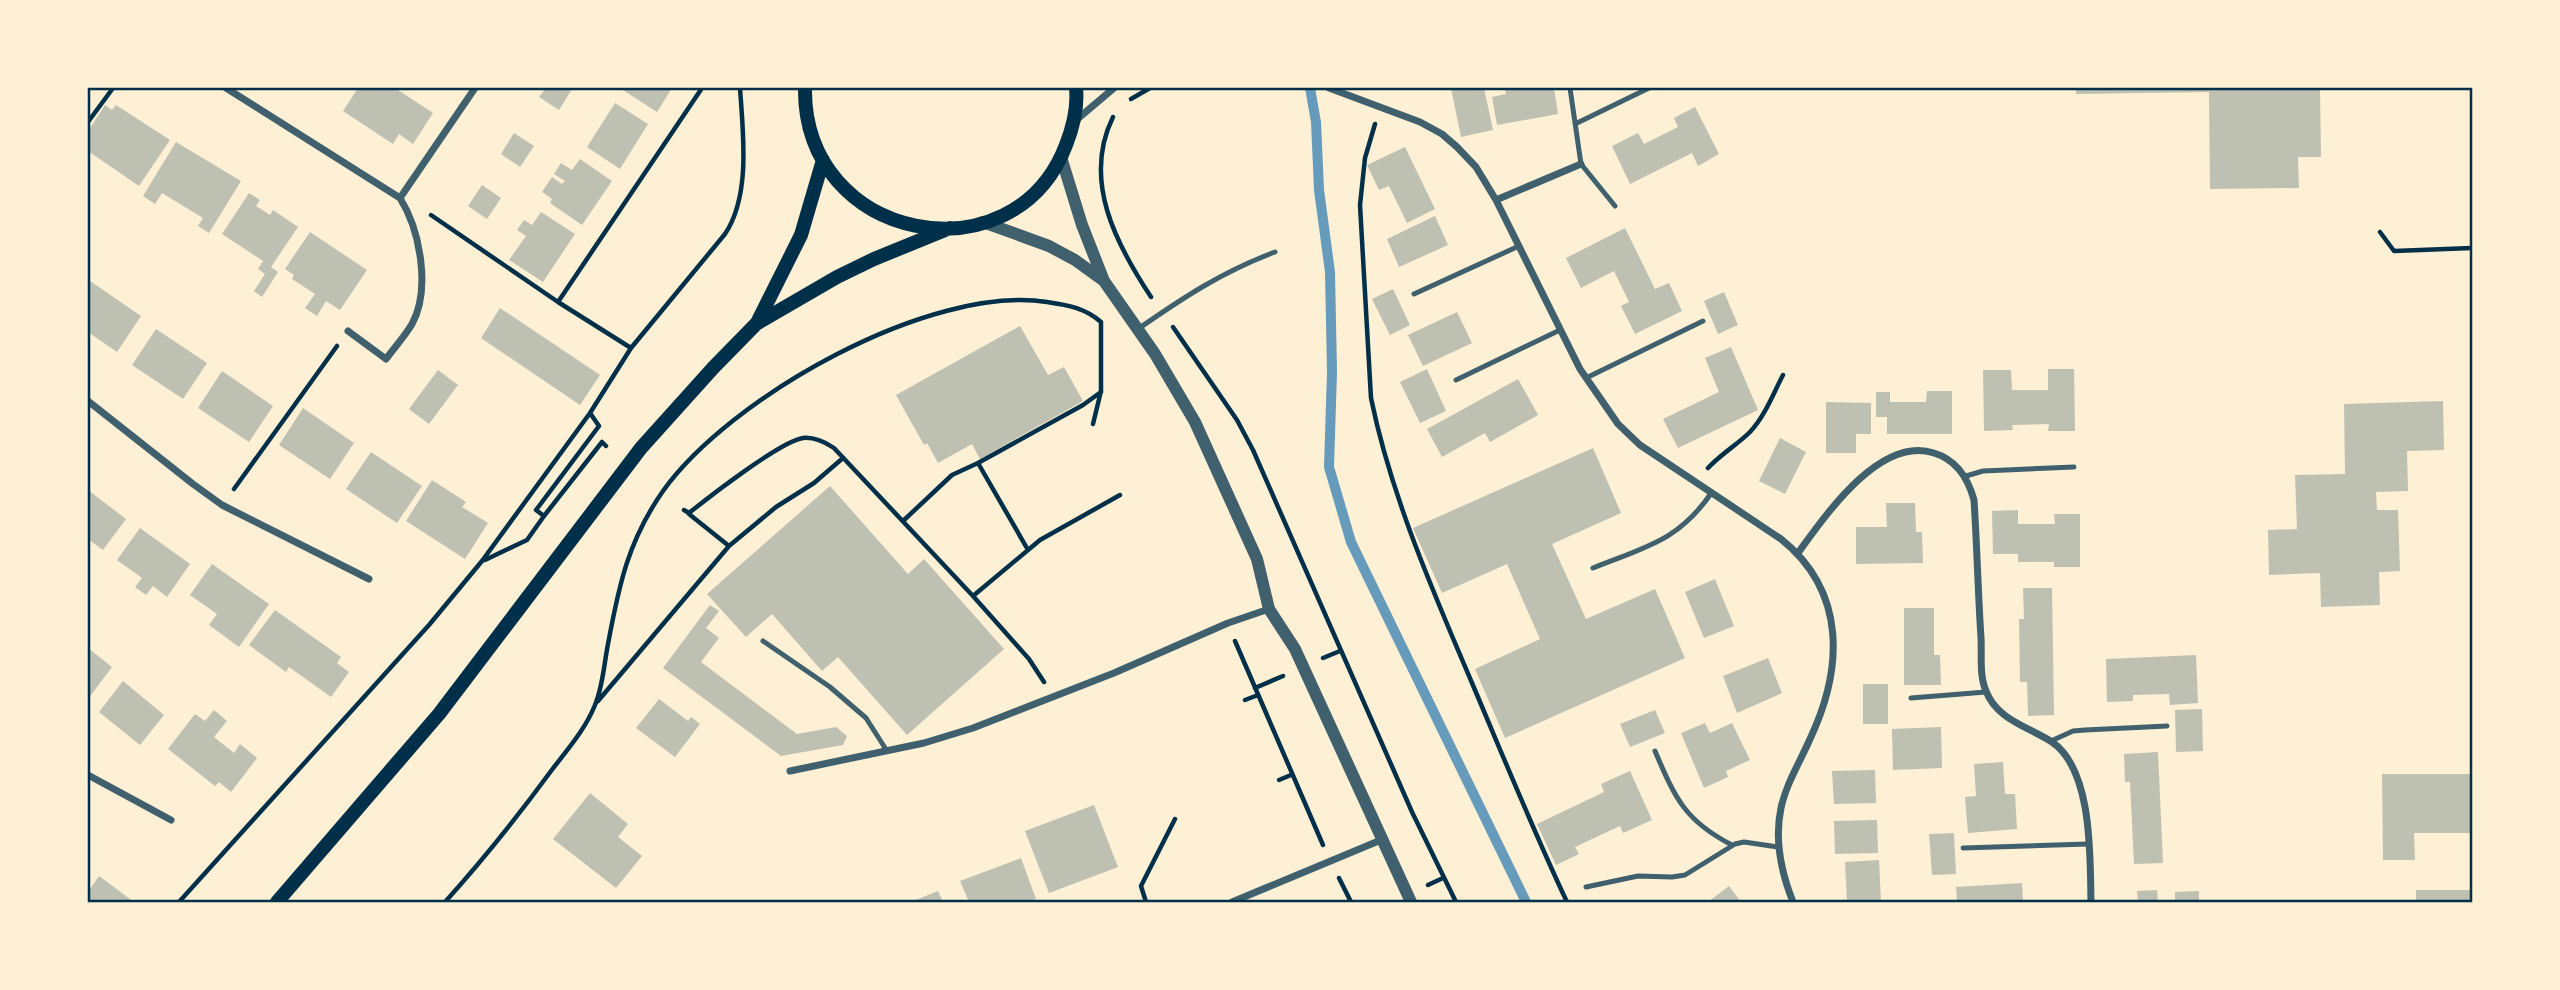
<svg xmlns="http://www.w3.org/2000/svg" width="2560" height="990" viewBox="0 0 2560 990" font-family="Barlow,sans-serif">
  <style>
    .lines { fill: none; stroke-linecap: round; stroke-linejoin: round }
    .stream { stroke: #669bbc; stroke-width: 10 }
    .building { fill: #bec0b2 }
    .path { stroke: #003049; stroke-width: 4.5 }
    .service { stroke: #3f606c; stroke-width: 5 }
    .minor { stroke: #3f606c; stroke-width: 7 }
    .tertiary { stroke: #3f606c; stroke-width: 12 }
    .secondary { stroke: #003049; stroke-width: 14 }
    .neatline { fill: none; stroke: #003049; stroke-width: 2.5 }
  </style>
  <rect width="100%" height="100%" fill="#fdf0d5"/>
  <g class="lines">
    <!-- stream -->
    <path class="stream" d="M1310,88L1316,122L1319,190L1330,272L1332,372L1329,467L1351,542L1526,902"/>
  </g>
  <!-- building -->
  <path class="building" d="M358,88H395L433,113L413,144L399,134L393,144L343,111Z
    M546,88H570L572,89L559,110L539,97Z
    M624,88H672L657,112L623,90Z
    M1451,88H1484L1493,130L1461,137Z
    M1505,88H1554L1558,114L1497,125L1492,97L1506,94Z
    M2076,88H2320L2321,157H2298L2299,188L2210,189L2209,92L2076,94Z
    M615,103L648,124L620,169L587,147Z
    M105,105L112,110L116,105L170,140L139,186L88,151V131Z
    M1695,107L1719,154L1698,166L1692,153L1630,184L1612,146L1638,133L1644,144L1678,127L1674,118Z
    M514,133L534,146L520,167L501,154Z
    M176,142L241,181L209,233L198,226L203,218L162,193L155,204L143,196Z
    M1405,147L1435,209L1407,223L1389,186L1379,190L1367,165Z
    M580,159L612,181L582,225L550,203L552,199L542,192L552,177L562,184L565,181L554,174L561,163L572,170Z
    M482,185L501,198L487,219L468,206Z
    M249,193L260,200L256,206L270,215L273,210L298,227L271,267L278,272L262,297L254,291L265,274L258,269L263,261L222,234Z
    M541,212L575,234L543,282L509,260L526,236L517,230L524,220L532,225Z
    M1435,216L1448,245L1399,267L1387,239Z
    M1625,228L1655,289L1669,283L1682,311L1635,334L1621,306L1629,302L1614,271L1581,288L1566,258Z
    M310,232L367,270L340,310L326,301L317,316L305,308L315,294L292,279L294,275L285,269Z
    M90,281L141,316L117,352L88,332V285Z
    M1393,289L1410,325L1390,335L1372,299Z
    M1724,292L1738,325L1718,334L1704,301Z
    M500,308L600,375L580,405L481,338Z
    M1457,312L1472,343L1423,366L1408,335Z
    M1020,326L1048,375L1064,367L1083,401L980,459L972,444L938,463L927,443L924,445L896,395Z
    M156,329L207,363L183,399L132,365Z
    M1731,347L1758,410L1678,448L1663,419L1719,392L1705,358Z
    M1427,369L1446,411L1420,423L1400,382Z
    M2048,369H2074L2075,431H2048L2049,424L2012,425L2013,430L1984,431L1983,370H2011L2012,390H2048Z
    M438,370L458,385L429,424L409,409Z
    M222,371L273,406L249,442L198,408Z
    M1518,379L1538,415L1490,442L1485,433L1442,457L1427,429Z
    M1927,391H1952V434H1887V417H1876V392H1890V402H1926Z
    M2443,401L2444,450L2407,451L2408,491L2376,492L2377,510H2398L2400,571L2379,572L2380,605L2321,607L2320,573L2269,575L2268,530L2297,529L2295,475L2345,474L2344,404Z
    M1826,402L1871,403V434H1856V453H1826Z
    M303,408L354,443L330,479L279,445Z
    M1780,438L1806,452L1785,494L1759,481Z
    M1593,448L1621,513L1552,544L1586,619L1655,589L1685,658L1505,738L1475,669L1540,639L1507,564L1442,593L1413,528Z
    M371,452L422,486L397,523L346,489Z
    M432,480L466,502L462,507L488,523L465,559L406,521Z
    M830,486L908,574L924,559L1004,649L907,735L838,657L822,671L772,614L746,637L707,594Z
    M88,490L126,519L103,550L88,539Z
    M1886,503H1915L1916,532H1922L1923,563L1856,564V527H1887Z
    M2018,510V524H2055L2054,514H2080V567H2054V562H2018V554H1993L1992,511Z
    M140,528L190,564L167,597L153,586L146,595L135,587L142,578L117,560Z
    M212,564L269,604L239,647L209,625L217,614L190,595Z
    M1715,579L1734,626L1704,638L1685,592Z
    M2023,588H2052L2054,715L2028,716L2027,682H2020L2019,619H2024Z
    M710,605L719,611L706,628L719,638L701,662L797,734L836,727L847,736L843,745L781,756L663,668Z
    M1904,608H1934V655H1940L1941,685H1904Z
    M275,610L341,657L337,663L349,672L331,697L289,667L286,672L249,645Z
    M88,648L112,667L88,699Z
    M2196,655L2198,703L2170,705L2169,694L2133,695V701L2107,702L2106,659Z
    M1768,658L1782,693L1737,713L1723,676Z
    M123,681L164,715L140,745L99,712Z
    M1863,684H1888V724H1863Z
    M659,699L688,721L691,717L700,724L675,757L636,728Z
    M2202,709L2203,751L2176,752L2175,710Z
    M214,710L227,721L214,737L234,753L240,744L257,758L231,792L219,782L215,786L168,749L195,714L205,721Z
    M1655,710L1665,733L1630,747L1620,724Z
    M1705,723L1710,733L1732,723L1750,760L1726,771L1728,777L1704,788L1681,733Z
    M1941,727L1942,768L1893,770L1892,729Z
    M2158,752L2163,863L2134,864L2130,782H2125L2124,754Z
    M2003,762L2005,794H2015L2017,829L1968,833L1965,797L1976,796L1974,764Z
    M1875,770L1876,803L1834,804L1832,771Z
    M1630,771L1652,820L1623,833L1620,826L1575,847L1579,854L1556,865L1537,824L1604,792L1601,784Z
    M2382,774H2472V833H2414L2415,860H2383Z
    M590,793L628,824L618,837L642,856L616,888L553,839Z
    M1094,805L1118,867L1049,893L1025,831Z
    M1877,820L1878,853L1835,854L1834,821Z
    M1954,833L1956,874L1932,875L1929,834Z
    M1021,858L1036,899L1027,902H969L960,881Z
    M1879,860L1881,902H1847L1845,862Z
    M99,876L134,902H88V892Z
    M2022,883L2023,902H1957L1956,887Z
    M1729,886L1741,902H1708Z
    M2157,890L2158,902H2138L2137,891Z
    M2416,890H2472V902H2416Z
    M938,891L943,902H911Z
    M2199,891V902H2175V892Z"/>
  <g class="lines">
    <!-- path -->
    <path class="path" d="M1131,99L1150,88
      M1113,117C1082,180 1116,244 1151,297
      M88,122L113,88
      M1375,124L1365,158L1360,205L1371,398C1391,496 1433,591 1472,683C1503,756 1533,830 1567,902
      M431,215L558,302L631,348
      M2380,232L2394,251L2472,248
      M558,302L702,88
      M1173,327L1237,420L1253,450L1412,812L1456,902
      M590,413L599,426L536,510L544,516L602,442L606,446
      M978,463L1028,550
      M1708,468C1721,454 1738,444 1750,432C1765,416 1773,394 1783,375
      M234,489L337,346
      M684,510L689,513C709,497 781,441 803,438C814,437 825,442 834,448L973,596L1029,659L1044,682
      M689,514L729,546
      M903,521L952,475L978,463L1083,405L1101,392
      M485,560L527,540L544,516
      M973,596L1040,540L1120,495
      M1235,641L1323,845
      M1323,658L1340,651
      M1255,688L1283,676
      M1245,700L1258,695
      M598,701L729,546L776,507L814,483L843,458
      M1279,780L1291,775
      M1339,878L1351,902
      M1428,885L1443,878
      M179,902L429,625L482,561L590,413L631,348L725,234C751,195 743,133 740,88
      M445,902C482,861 518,816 551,771C567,750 585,730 595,705C603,686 604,664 608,644C619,585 628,541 663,491C730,397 930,284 1047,302C1068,305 1085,308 1101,322V391L1093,424
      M1146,902L1141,886L1175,819"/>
    <!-- service -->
    <path class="service" d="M1570,88L1581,164L1615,206
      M1575,124L1649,88
      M1414,294L1519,246
      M1138,329C1184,297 1222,272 1275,252
      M1586,378L1703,321
      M1456,380L1560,330
      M1966,476L1983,471L2074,467
      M1593,568C1645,547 1679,541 1712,492
      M763,641L830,687L866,718L887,751
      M1911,698L1986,692
      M2051,741L2073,731L2085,730L2167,726
      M1655,751C1675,798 1685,821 1732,845
      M1963,848L2088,844
      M1586,887L1638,876L1672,877L1685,875L1735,844L1744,842L1778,847"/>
    <!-- minor -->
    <path class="minor" d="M226,88L400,198L475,88
      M1329,88L1420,122L1442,134L1457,147L1476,167L1496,200L1580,369L1618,424L1640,445L1781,539C1847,592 1843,669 1810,739C1800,762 1786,784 1781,808C1774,841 1781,872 1793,902
      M1075,121L1114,88
      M1496,200L1581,164
      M348,331L386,359C394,348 405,336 412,324C431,289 420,230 400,198
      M88,401L193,484L222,505L369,579
      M1798,553C1825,516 1880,435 1934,453C1957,460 1968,478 1974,500C1977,546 1978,592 1981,638C1982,655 1979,675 1986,691C1997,720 2029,727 2052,742C2093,770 2090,858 2091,902
      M790,771L924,743L973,728L1114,673L1228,623L1269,609
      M88,775L171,820
      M1232,902L1381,840"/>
    <!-- tertiary -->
    <path class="tertiary" d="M1061,157L1082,225L1104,281L1155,354L1195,422L1257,559L1269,609L1295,649L1411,902
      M983,222L1049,246L1075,260L1104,281"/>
    <!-- secondary -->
    <path class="secondary" d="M805,88C803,242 1014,282 1066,145C1073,127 1078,107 1076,88
      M757,323L801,235L823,160
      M277,902L439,714L641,448L713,368L756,324L837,277L874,259L950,228"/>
  </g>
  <!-- border -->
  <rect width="2560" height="990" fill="none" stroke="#fdf0d5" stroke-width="178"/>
  <rect x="89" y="89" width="2382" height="812" class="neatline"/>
</svg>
